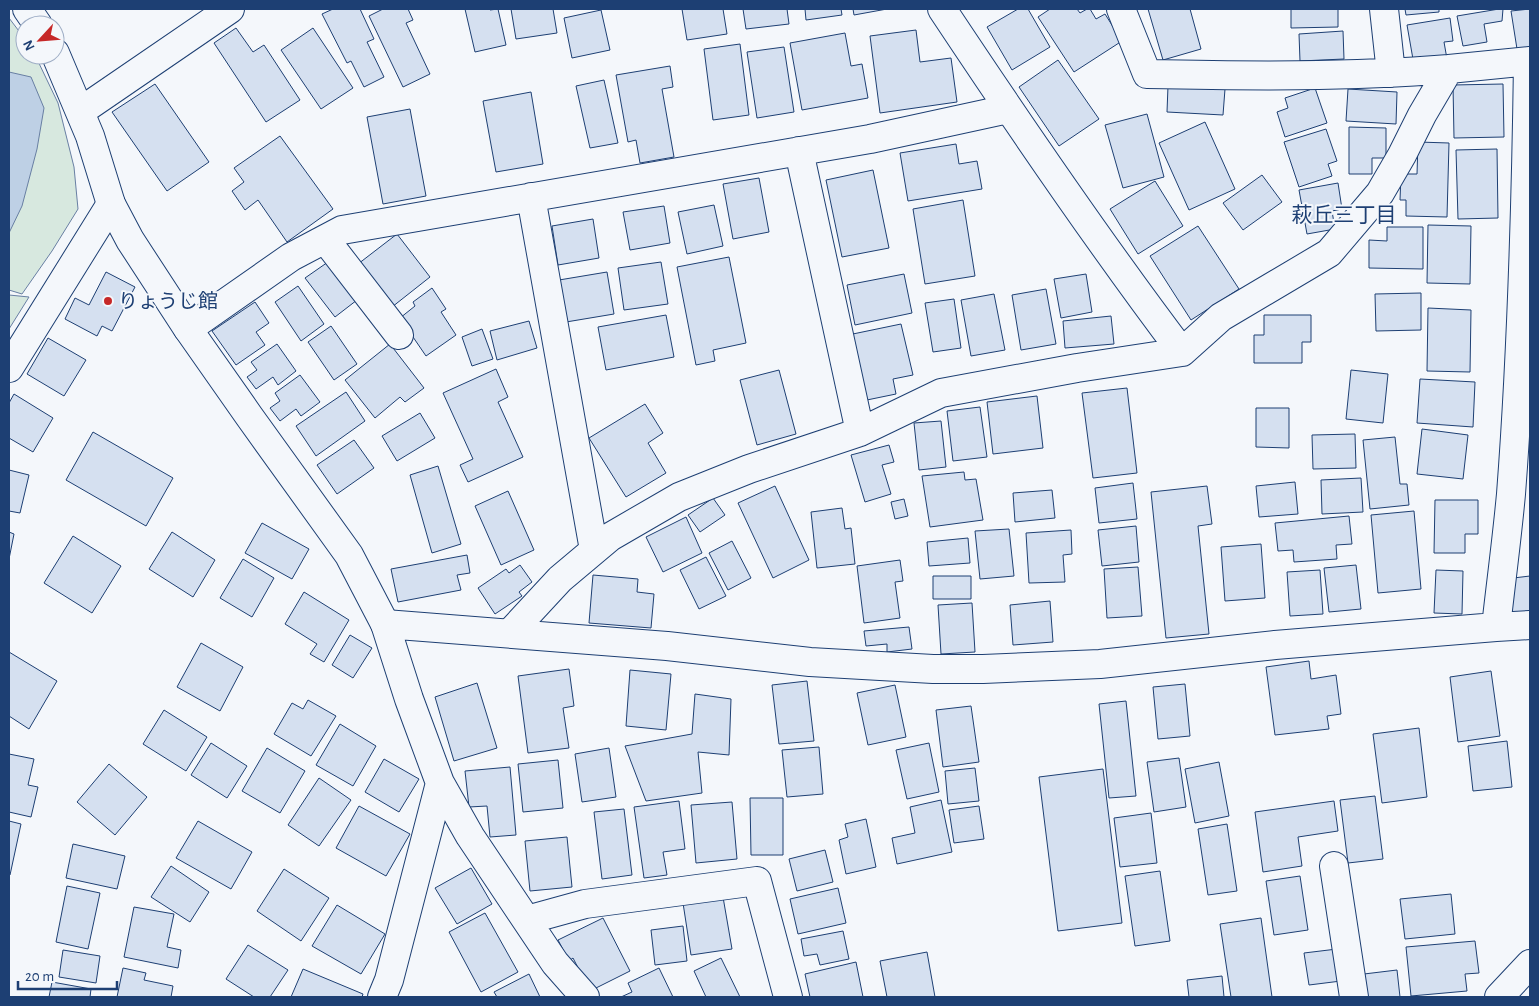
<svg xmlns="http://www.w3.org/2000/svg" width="1539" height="1006" viewBox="0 0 1539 1006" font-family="'Alegreya Sans','Noto Sans JP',sans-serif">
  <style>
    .green { fill: #d7e8df; stroke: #687fa3 }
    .water { fill: #bed0e5; stroke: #687fa3 }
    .building { fill: #d5e0f0; stroke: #1d3f73 }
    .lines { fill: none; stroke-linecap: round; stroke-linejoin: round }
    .minor-casing { stroke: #1d3f73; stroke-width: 30 }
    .tertiary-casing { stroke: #1d3f73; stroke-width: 30 }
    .minor { stroke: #f4f7fb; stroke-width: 28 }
    .tertiary { stroke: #f4f7fb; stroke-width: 28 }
    .poi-dot { fill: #c62828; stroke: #f4f7fb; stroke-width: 2 }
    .labels { text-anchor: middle; stroke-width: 4; stroke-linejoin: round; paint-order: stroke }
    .poi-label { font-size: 20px; fill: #1d3f73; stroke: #f4f7fb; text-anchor: start }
    .neighbourhood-label { font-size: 21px; fill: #1d3f73; stroke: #f4f7fb }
  </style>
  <rect width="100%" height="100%" fill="#f4f7fb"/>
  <!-- green -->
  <path class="green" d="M9,18L25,39V55H35L58,103L74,167L78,209L52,251L22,294L9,290Z
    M9,295L29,297L9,329Z"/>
  <!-- water -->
  <path class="water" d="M9,72L31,77L44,108L37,149L22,206L9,233Z"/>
  <!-- building -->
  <path class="building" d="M333,9H360L374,39L367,42L384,77L364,87L351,61L347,63L322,14Z
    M383,9H408L413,20L406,23L430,74L403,87L369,16Z
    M465,9H490V10L498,9L506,45L475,52Z
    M511,9H553L557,33L516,39Z
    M682,9H723L727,34L687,40Z
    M743,9H787L789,24L746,29Z
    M805,9H841L842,15L806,20Z
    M853,9H887L854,15Z
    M1018,9H1028L1050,47L1012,70L987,27Z
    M1050,9H1077L1080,13L1087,9H1090L1096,19L1105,14L1122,41L1074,72L1038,17Z
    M1148,9H1190L1201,49L1163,60Z
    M1291,9H1338V27L1291,28Z
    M1405,9H1439V12L1406,15Z
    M1499,9H1503L1502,21L1484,24L1487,42L1463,46L1457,16Z
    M1530,9V47L1517,49L1511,11Z
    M601,10L610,50L572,58L564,18Z
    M1450,18L1453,41L1444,42L1447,59L1414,65L1407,25Z
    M236,28L253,52L264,45L300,100L266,122L214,43Z
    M313,28L353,88L321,109L281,50Z
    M916,30L920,62L951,58L957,102L880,113L870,36Z
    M1343,31L1344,59L1300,61L1299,34Z
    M845,33L851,66L862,64L868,98L802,110L790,43Z
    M740,44L749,115L713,120L704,49Z
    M784,47L794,112L757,118L747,52Z
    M1058,60L1099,119L1059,146L1019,87Z
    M670,66L673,87L662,89L674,157L640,163L636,140L628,142L616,75Z
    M604,80L618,143L590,148L576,86Z
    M155,84L209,162L167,191L112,112Z
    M1503,84L1504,137L1454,138L1453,85Z
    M1168,86L1225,89L1223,115L1167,112Z
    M1315,88L1327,123L1285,137L1277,112L1288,108L1285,98Z
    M1348,89L1397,92L1396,124L1346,121Z
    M531,92L543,164L496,172L483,101Z
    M410,109L426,196L383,204L367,117Z
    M1147,114L1164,177L1123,188L1105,125Z
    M1205,122L1235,189L1189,210L1159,143Z
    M1349,127L1386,128V158H1372V174H1349Z
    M1326,129L1337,161L1328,164L1332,176L1299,187L1284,142Z
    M280,136L333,209L287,242L258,200L245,210L232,191L244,182L234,168Z
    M1418,142L1449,143L1447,217L1406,216V200H1400L1401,174H1417Z
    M956,144L959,164L977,161L982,189L908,201L900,153Z
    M1497,149L1498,218L1458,219L1456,150Z
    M873,170L889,248L842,257L826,180Z
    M1262,175L1282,202L1243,230L1223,203Z
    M759,178L769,232L733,239L723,184Z
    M1155,181L1183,226L1138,254L1110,209Z
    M1338,183L1342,209L1332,211L1335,229L1307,234L1299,190Z
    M963,200L975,276L925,284L913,209Z
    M714,205L723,246L687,254L678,212Z
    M664,206L670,243L630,250L623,212Z
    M593,219L599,258L558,265L552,226Z
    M1428,225L1471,226L1470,284L1427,283Z
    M1198,226L1239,289L1191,320L1150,256Z
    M1387,227H1423V269L1369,268V240L1387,241Z
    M397,234L430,277L392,307L358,264Z
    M729,257L746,343L713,350L715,361L696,365L677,267Z
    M328,262L357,300L335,317L305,278Z
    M661,262L668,304L624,310L618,268Z
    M106,272L135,287L112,331L102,326L97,336L65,319L75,298L89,305Z
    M607,272L614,314L566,322L559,280Z
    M904,274L912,313L855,325L847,285Z
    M1086,274L1092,312L1061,318L1054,279Z
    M298,286L324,324L301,341L275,302Z
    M432,288L446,309L441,312L456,335L426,356L400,318L415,306L413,302Z
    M1046,289L1056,344L1021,350L1012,295Z
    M1421,293V330L1376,331L1375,294Z
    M994,294L1005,350L971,356L961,300Z
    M954,299L961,348L933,352L925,303Z
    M255,302L269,323L256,332L265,345L236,365L212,331Z
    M1428,308L1471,310L1470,372L1427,371Z
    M666,315L674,357L606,370L598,327Z
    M1264,315H1311V342H1302V363H1254V335H1264Z
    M1111,316L1114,344L1065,348L1063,321Z
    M529,321L537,348L497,360L490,331Z
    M901,324L913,375L893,379L896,394L862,401L848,335Z
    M331,326L357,364L334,380L308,342Z
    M482,329L493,359L472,366L462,337Z
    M48,338L86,360L64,396L27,374Z
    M277,344L296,371L278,385L273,377L256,389L247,377L257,370L251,362Z
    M390,344L424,388L405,402L400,397L375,418L345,380Z
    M496,369L508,397L498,402L523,457L468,482L460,465L473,459L443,393Z
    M779,370L796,434L757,445L740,380Z
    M1351,370L1388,374L1383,423L1346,419Z
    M300,375L320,402L301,416L296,409L280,421L270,408L280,401L275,393Z
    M1420,379L1475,382L1473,427L1417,423Z
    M1127,388L1137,473L1093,478L1082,393Z
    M346,392L365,421L316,456L296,426Z
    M14,394L53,418L33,452L9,438V403Z
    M1037,396L1043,448L993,454L987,402Z
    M645,404L663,433L648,443L666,473L626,497L589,438Z
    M980,407L987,457L953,461L947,411Z
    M1256,408H1289V448L1256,447Z
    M420,413L435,438L397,461L382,436Z
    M941,421L946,467L919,470L914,423Z
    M1422,429L1468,435L1463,479L1417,474Z
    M93,432L173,478L146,526L66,480Z
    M1355,434L1356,468L1313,469L1312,435Z
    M1395,437L1400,484H1407L1409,505L1370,509L1363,440Z
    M354,440L374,468L337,494L317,465Z
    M889,445L894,462L882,465L891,494L865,502L851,455Z
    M438,466L461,544L432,553L410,475Z
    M9,470L29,475L20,513L9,511Z
    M964,472L965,480L976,479L983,520L930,527L922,476Z
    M1361,478L1363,512L1322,514L1321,480Z
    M1295,482L1298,514L1259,517L1256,486Z
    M1133,483L1137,519L1099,523L1095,488Z
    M775,486L809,560L773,578L738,503Z
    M1207,486L1212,524L1198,526L1209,634L1166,638L1151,492Z
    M1052,490L1055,518L1015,522L1013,493Z
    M508,491L534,550L501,565L475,506Z
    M713,498L725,515L700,532L688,515Z
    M904,499L908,516L895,519L891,502Z
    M1435,500H1478V534H1465V553H1434Z
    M842,508L845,529L851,528L855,564L817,568L811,512Z
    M1414,511L1421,589L1378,593L1371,515Z
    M1349,516L1352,544L1336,545L1337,559L1294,562L1293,550L1278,551L1275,523Z
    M686,517L702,553L663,572L646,537Z
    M262,523L309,549L292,579L245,553Z
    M1136,526L1139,562L1102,566L1098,530Z
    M1009,529L1014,576L980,579L975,531Z
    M1071,530L1072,554L1063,555L1065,582L1029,583L1026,533Z
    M9,532L14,534L9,559Z
    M172,532L215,560L193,597L149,569Z
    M73,536L121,566L92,613L44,583Z
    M968,538L970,563L929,566L927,542Z
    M732,541L751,578L728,590L709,553Z
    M1261,544L1265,598L1225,601L1221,547Z
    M467,555L470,573L457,575L461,590L398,602L391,569Z
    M706,557L726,596L699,609L680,570Z
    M243,559L274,578L252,617L220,598Z
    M900,560L903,581L895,582L900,618L864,623L857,566Z
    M520,565L532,582L519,592L522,596L495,614L478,588L506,569L509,573Z
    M1356,565L1361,609L1329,612L1324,568Z
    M1138,567L1142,616L1107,618L1104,569Z
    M1320,570L1323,614L1290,616L1287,572Z
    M1436,570L1463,571L1462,614L1434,613Z
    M593,575L638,579L637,592L654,594L651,628L589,623Z
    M933,576H971V599H933Z
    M1530,576V611L1508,614L1505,579Z
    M304,592L349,620L324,662L310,654L317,644L285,624Z
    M1050,601L1053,642L1013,645L1010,605Z
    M972,603L975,652L941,654L938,605Z
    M909,627L912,649L887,652V644L866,646L864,631Z
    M350,635L372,648L353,678L332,665Z
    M201,643L243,667L220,711L177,687Z
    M9,652L57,681L29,729L9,716Z
    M1309,661L1311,679L1336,675L1341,714L1327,716L1329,729L1275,735L1266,667Z
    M569,669L574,706L563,708L569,748L528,753L518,676Z
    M630,670L671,674L666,730L626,726Z
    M1491,671L1500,736L1458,742L1450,677Z
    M807,681L814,741L779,744L772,685Z
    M477,683L497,748L454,761L435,697Z
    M1185,684L1190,736L1158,739L1153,687Z
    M895,685L906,737L868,745L857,693Z
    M695,694L731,699L729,755L698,752L702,793L646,801L625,746L692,734Z
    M308,700L336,716L311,756L274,734L292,703L303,709Z
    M1126,701L1136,796L1109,798L1099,704Z
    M971,706L979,762L943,767L936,710Z
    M164,710L207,737L186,771L143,744Z
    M340,724L376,746L353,786L316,765Z
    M1419,728L1427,797L1382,803L1373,734Z
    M1507,741L1512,787L1473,791L1468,746Z
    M211,743L247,766L227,798L191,775Z
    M929,743L939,792L907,799L896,750Z
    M819,747L823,794L787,797L782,750Z
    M267,748L305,771L280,813L242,791Z
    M609,748L616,797L582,802L575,754Z
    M9,754L34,759L28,785L38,787L31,817L9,812Z
    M1179,758L1186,807L1154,812L1147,762Z
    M384,759L419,779L399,812L365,792Z
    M558,760L563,808L523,812L518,764Z
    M1219,762L1229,816L1195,823L1185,769Z
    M109,764L147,797L115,835L77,802Z
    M510,767L516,835L490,837L487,806L469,807L465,771Z
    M975,768L979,801L948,804L945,771Z
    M1103,769L1122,923L1058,931L1039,777Z
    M319,778L351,800L319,846L288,825Z
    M1375,796L1383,859L1348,863L1340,800Z
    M750,798H783V855H751Z
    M941,800L952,852L897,864L892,838L915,833L910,807Z
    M679,801L685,849L663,852L667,875L644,878L634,807Z
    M1334,801L1338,831L1298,837L1302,866L1263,872L1255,812Z
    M732,802L737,859L696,863L691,805Z
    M359,806L410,834L386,876L336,848Z
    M979,806L984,839L954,843L949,810Z
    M624,809L632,875L602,879L594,812Z
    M1151,813L1157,863L1120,867L1114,818Z
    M866,819L876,867L846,874L839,840L848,837L845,824Z
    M9,821L21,824L10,875H9Z
    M198,821L252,852L231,889L176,858Z
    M1227,824L1237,891L1208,895L1198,829Z
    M567,837L572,887L530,891L525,841Z
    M73,844L125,856L117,889L66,878Z
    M825,850L833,882L797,891L789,859Z
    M171,866L209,892L190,922L151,897Z
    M471,868L492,904L457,924L435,888Z
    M284,869L329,898L301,941L257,911Z
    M1160,871L1170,941L1135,946L1125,876Z
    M1300,876L1308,930L1274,935L1266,881Z
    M67,886L100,893L88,949L56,942Z
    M838,888L846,923L798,934L790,899Z
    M1451,894L1455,934L1405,939L1400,899Z
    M723,897L732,949L691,955L683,903Z
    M337,905L385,934L361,974L312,946Z
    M134,907L174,914L167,947L181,950L178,968L124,957Z
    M485,913L518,972L481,992L449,932Z
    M603,918L630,971L590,991L573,958L569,961L558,940Z
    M1261,918L1272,997H1231L1220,924Z
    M683,926L687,961L655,965L651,930Z
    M843,931L849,959L820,965L817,954L804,956L801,939Z
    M1475,941L1479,973L1465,974L1467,991L1411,996L1406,947Z
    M248,945L288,970L270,997H254L226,979Z
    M1337,949L1341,981L1309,985L1304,953Z
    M63,950L100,956L96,983L59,977Z
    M927,952L935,997H887L880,961Z
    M721,958L740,997H706L694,971Z
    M856,962L863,997H810L805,974Z
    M123,968L146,973L144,980L173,986L171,997H117Z
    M659,968L673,997H621L632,992L628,983Z
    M303,969L363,994L362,997H291Z
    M1397,970L1400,997H1367L1364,974Z
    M529,974L540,997H497L494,992Z
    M1222,976L1224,997H1189L1187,980Z
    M52,982L91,989L90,997H49Z"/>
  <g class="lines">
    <!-- minor casing -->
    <g class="minor-casing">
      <path id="minor" d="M1121,9L1147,74C1248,76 1348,77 1449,69
        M1384,9L1391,73
        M81,111L230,9
        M799,151L860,432
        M531,197L594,550
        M325,239L399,335
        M188,329L291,257L342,230L870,139L1008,109
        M1182,352L1221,317L1329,253L1380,193L1402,155L1422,115L1449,69L1530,61
        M9,368L111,204
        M1496,627C1501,582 1507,538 1511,494C1522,350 1526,206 1528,62
        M510,633L560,579L610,537L679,497L749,469L860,432L941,393L1077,368L1182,352C1098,241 1019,125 942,9
        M1334,866L1354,997
        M527,920L585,904L757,881L788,997
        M382,997L389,980L440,783
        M585,997L555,963L470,836L440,783L409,699L385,624L667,646L810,662L933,669H983L1100,664L1275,645L1496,627L1530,625"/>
    </g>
    <!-- tertiary casing -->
    <g class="tertiary-casing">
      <path id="tertiary" d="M27,9L38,25
        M55,53L90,136L111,204L130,240L188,329L249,416L349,555L385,624
        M1499,997L1530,964"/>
    </g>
    <!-- minor -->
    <use href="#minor" class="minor"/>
    <!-- tertiary -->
    <use href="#tertiary" class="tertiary"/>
  </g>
  <!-- markers -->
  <circle class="poi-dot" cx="108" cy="301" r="5"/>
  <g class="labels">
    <!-- poi labels -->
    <g class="poi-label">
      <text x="118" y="308">りょうじ館</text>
    </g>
    <!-- neighbourhood labels -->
    <g class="neighbourhood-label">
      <text x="1344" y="222">萩丘三丁目</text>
    </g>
  </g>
  <!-- border -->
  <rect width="1539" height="1006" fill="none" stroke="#1d3f73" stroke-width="20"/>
  <!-- north arrow -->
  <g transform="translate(40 40) rotate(244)"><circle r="24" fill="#f4f7fb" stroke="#9eadc5"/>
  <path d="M0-4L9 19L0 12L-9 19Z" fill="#c62828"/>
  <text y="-8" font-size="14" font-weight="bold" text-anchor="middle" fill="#1d3f73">N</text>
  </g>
  <!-- scale -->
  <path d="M18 981v8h99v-8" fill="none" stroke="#1d3f73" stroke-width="2.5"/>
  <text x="25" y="981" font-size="15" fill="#1d3f73" stroke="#f4f7fb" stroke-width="4" paint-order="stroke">20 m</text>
</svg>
